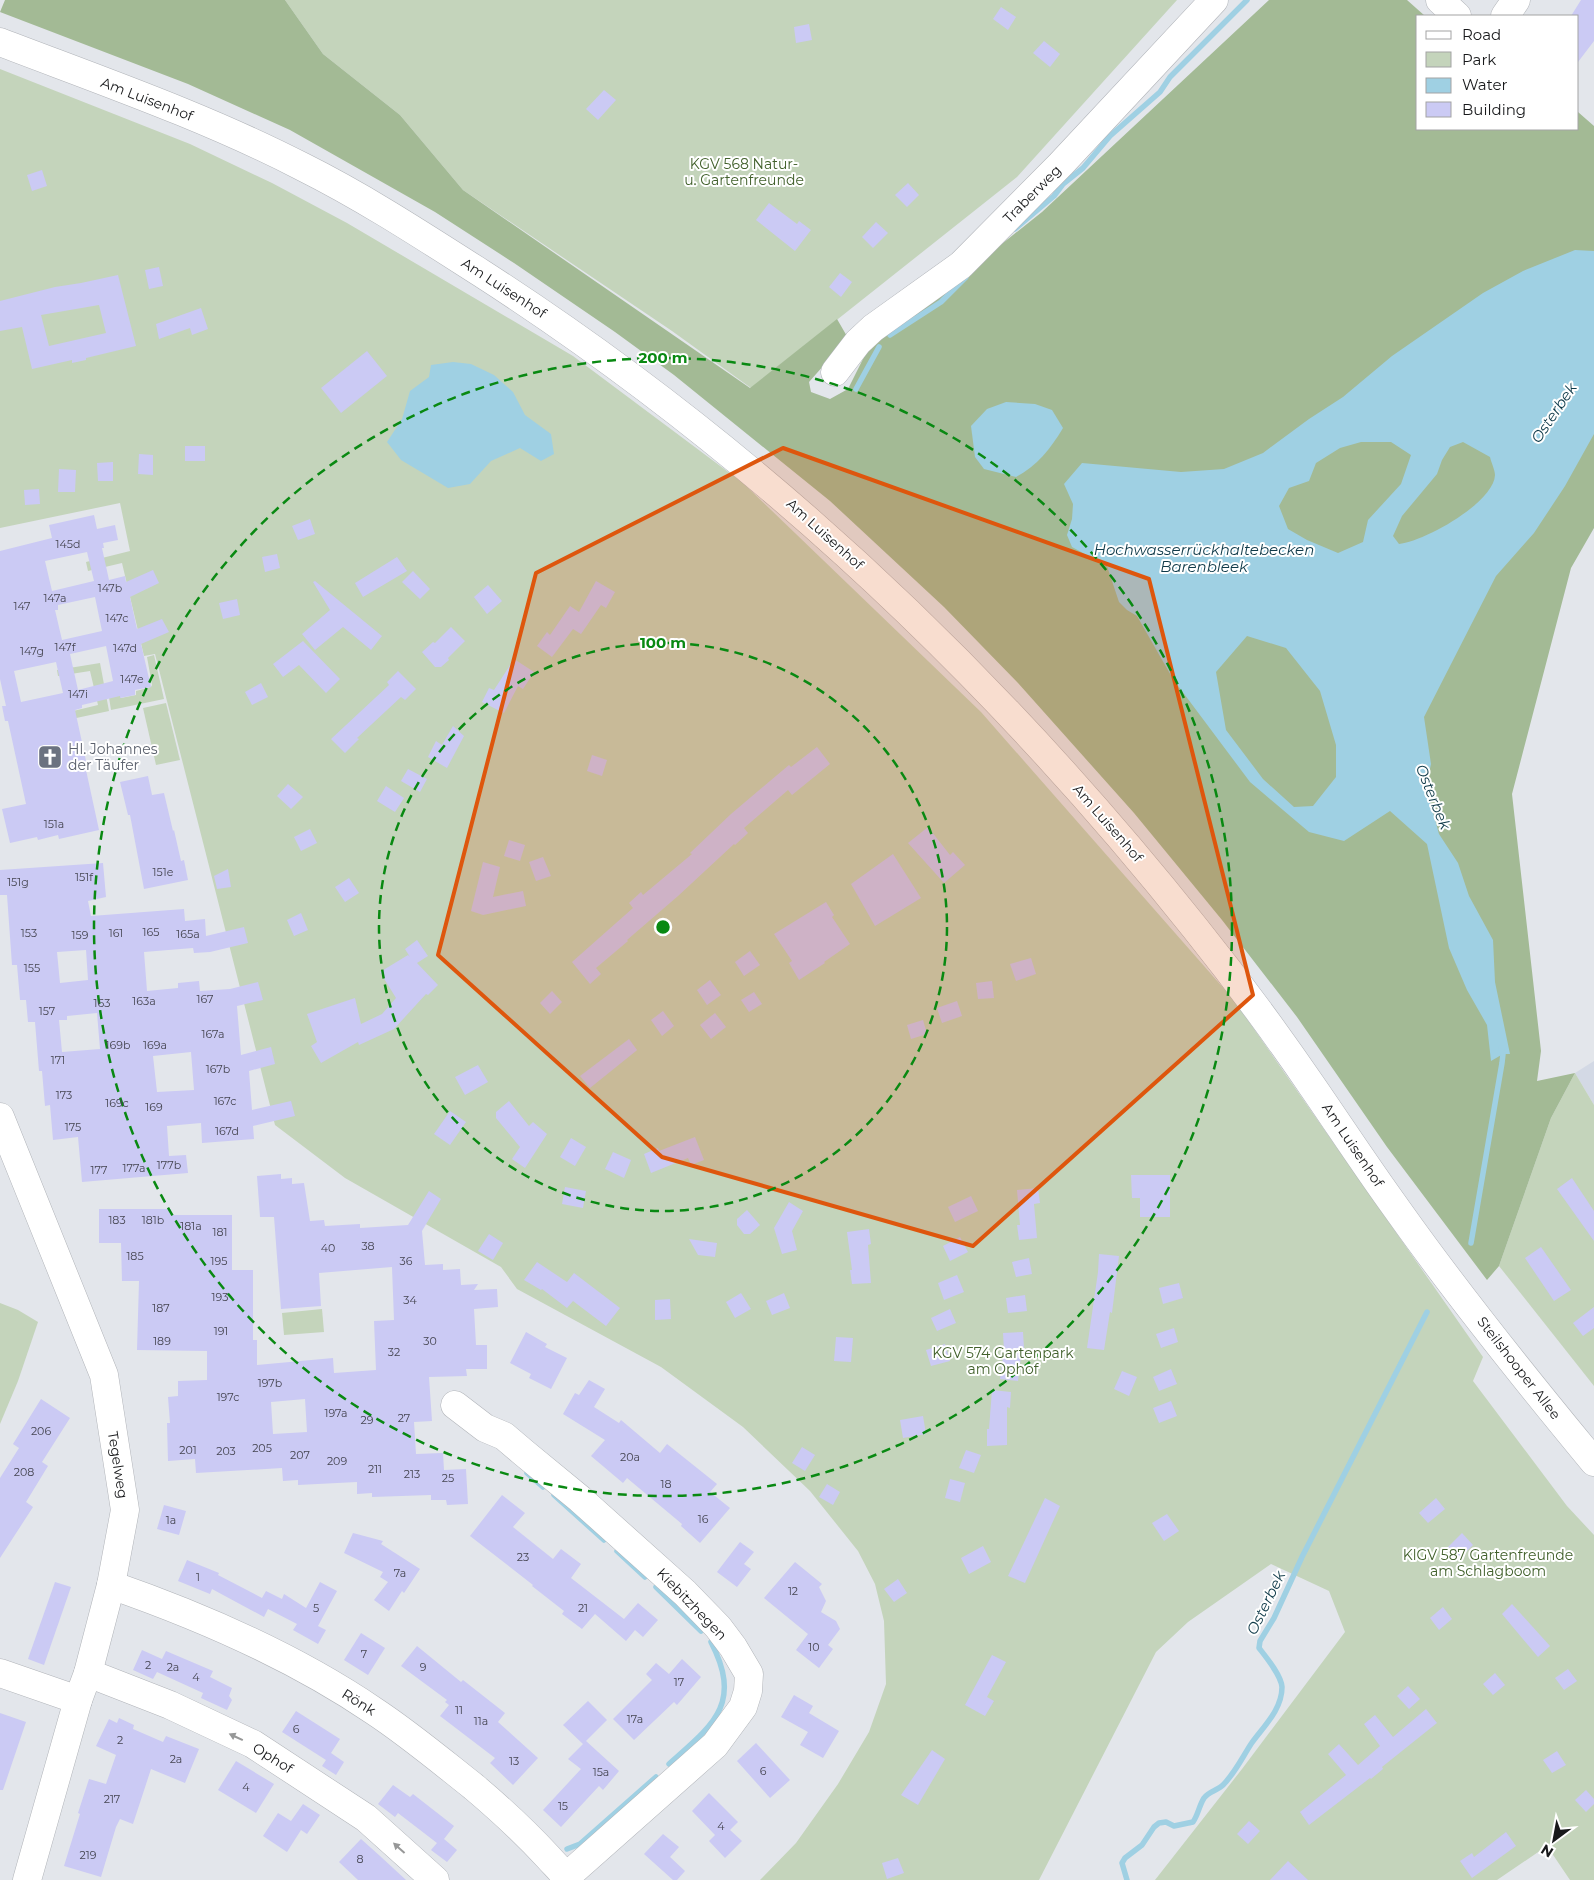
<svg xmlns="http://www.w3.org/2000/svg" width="1594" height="1880" font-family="Montserrat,sans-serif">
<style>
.built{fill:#d3d9e5}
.green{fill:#c4d4bb}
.forest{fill:#a3ba95}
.water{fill:#9fd0e3;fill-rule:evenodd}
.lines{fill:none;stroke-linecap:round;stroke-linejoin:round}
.stream{stroke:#9fd0e3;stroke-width:5.5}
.building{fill:#cbcaf4;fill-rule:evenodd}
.minor-casing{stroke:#b1b4b9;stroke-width:29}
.major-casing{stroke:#b1b4b9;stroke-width:29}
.minor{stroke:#fff;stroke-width:28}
.major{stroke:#fff;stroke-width:28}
.oneway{fill:#979898}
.marked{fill:#de560d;fill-opacity:0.2;stroke:#de560d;stroke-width:4;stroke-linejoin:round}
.ring{fill:none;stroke:#098912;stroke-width:2.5;stroke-dasharray:9 6}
.labels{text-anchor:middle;stroke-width:4;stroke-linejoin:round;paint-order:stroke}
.number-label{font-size:11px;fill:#454551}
.street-label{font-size:14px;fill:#18191b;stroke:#fff}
.park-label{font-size:14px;fill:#41602b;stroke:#fff}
.worship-label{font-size:14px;fill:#5b616d;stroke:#fff;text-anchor:start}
.water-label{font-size:15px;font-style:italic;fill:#0f3a49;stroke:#fff}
.centre{fill:#098912;stroke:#fff;stroke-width:2.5}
.ring-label{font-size:15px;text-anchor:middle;font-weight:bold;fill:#098912;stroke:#fff;stroke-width:4;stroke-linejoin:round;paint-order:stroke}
</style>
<rect width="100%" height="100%" fill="#e3e6eb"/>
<!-- built -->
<path class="built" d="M1594,1061V1105L1575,1073Z"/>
<!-- green -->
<g class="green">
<path d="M285,0H1177L1017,177L751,388L672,331L463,190L400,115L323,54Z"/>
<path d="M0,69L190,144L272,183L347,223L573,356L743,483L981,712L1233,999L1483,1357L1473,1381L1567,1506L1594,1535V1880H1570L1547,1846L1497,1880H1155L1242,1769L1345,1632L1329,1591L1271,1564L1188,1622L1156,1652L1039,1880H760L796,1843L838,1784L869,1732L886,1684L884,1621L875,1584L858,1551L810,1491L743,1427L661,1367L517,1289L501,1267L345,1178L275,1125L155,654L144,656L122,563L88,571L86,562L130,551L120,503L0,528Z"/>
<path d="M154,655L164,699L111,710L107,685L120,694L121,698L136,695V691L151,687L152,685L147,657Z"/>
<path d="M100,663L109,711L67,720L65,713L98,705L90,671L58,676L57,670Z"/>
<path d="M166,703L180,760L156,765L143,708Z"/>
<path d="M1575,1073L1594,1105V1386L1499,1266L1551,1118Z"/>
<path d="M0,1303L18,1310L38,1322L18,1381L0,1424Z"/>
<path d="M322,1309L324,1332L284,1335L282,1313Z"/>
</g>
<!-- forest -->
<path class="forest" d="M5,0H285L323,54L400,115L463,190L750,388L837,319L848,338L809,382L811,392L830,399L848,389L870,345L954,282L1042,212L1269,0H1407L1425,16H1418V129H1578V112L1594,126V528L1571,568L1512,794L1541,1051L1537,1081L1575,1073L1551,1118L1499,1266L1487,1280L1387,1147L1297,1017L1222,920L1134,813L1018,683L944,607L830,501L674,375L615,332L514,263L435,212L290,130L188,84L0,12Z"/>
<!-- water -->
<g class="water">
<path d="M1575,250L1594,251V434L1565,486L1534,533L1496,576L1424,717L1431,764L1426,787L1439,834L1458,863L1469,896L1493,940L1495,982L1510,1054H1503L1491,1061L1487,1025L1467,990L1449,948L1427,844L1390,811L1344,841L1309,832L1250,782L1173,679L1137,616L1127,610L1119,602L1107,566L1072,547L1067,535L1072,519L1073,504L1064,484L1082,463L1181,472L1224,469L1263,453L1309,419L1343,397L1392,356L1483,293L1523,271ZM1361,442H1391L1411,455L1401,484L1368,520L1363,542L1338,553L1307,540L1288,529L1279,506L1289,488L1309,481L1316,463L1340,448ZM1463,442L1490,457C1491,462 1495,470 1495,475C1494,503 1423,542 1399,544L1393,536L1402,516L1437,474L1442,460L1450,447ZM1247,636L1286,648L1320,691L1336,745V777L1313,806L1294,807L1263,779L1226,730L1216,672Z"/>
<path d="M453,362L471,364L494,375L513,392L525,415L551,434L554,454L541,461L520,448L491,461L470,484L448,488L401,460L387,442L402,419L410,391L429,377L431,365Z"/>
<path d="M1006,402L1035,404L1052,410L1063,428C1051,448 1037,466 1016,477L984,469L975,457L971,426L987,409Z"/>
</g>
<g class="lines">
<!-- stream -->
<g class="stream">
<path d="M1015,229L1054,196L1063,184L1083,168L1110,136L1160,92L1170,77L1247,0"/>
<path d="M890,335L941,302L966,277"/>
<path d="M856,389L879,347"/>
<path d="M1471,1243L1502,1063L1503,1054L1501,1048"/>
<path d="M527,1473L543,1487"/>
<path d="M554,1495L604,1540"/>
<path d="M617,1551L645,1577"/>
<path d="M656,1587L701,1631"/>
<path d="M669,1764C713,1725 743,1704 711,1642"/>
<path d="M567,1849L580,1844L656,1777"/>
<path d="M1127,1880L1122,1863L1125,1858L1142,1845L1154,1827L1159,1823L1166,1822L1174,1826L1193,1822C1198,1815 1199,1806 1204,1798C1208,1792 1218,1790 1223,1785C1235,1773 1242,1758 1251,1744C1263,1727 1282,1710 1282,1687C1281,1675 1266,1657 1259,1648L1260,1641L1274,1618L1302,1557L1427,1312"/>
</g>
</g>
<!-- building -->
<g class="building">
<path d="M1581,0H1594V41L1578,62V16H1571Z"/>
<path d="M1001,7L1016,17L1008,30L993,19Z"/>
<path d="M809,24L812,40L796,43L794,27Z"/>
<path d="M1044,41L1060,54L1050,67L1033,53Z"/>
<path d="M604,90L616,100L598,120L586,109Z"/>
<path d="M42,170L47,186L32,191L27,175Z"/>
<path d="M908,183L919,195L907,207L895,195Z"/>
<path d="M769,203L797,224L799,221L811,230L795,251L756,220Z"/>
<path d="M876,222L888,233L873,248L862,237Z"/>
<path d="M159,267L163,286L149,289L145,270Z"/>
<path d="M840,273L852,282L841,297L829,287Z"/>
<path d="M118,275L136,346L86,358V360L72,363V360L32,369L22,327L0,331V301L55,287L81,283ZM99,305L106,333L49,346L41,315Z"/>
<path d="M201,308L208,329L192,335L190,328L159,339L156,324Z"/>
<path d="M367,351L387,376L341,413L321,388Z"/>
<rect x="185" y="446" width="20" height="15"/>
<path d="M139,454L153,455V475L138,474Z"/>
<path d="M113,462V481H98L97,463Z"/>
<path d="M59,469L76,470L75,492H58Z"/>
<path d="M39,489L40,504L25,505L24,490Z"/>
<path d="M94,515L97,529L115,525L118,540L103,543L104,548H102L109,580L125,576L126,582L153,570L159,583L130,597L137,629L162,619L169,632L141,644L151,687L135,690V695L120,698V696L82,705V708L75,710L88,770H86L99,830L59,839L58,835L38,840L37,837L10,843L2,809L26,804L8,721H5L2,706H6L0,679V551L52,538L49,525ZM87,552L94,581L52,591L45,561ZM95,597L102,631L62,640L55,610H58V605ZM106,646L113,681L78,690L70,654ZM56,662L63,693L21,702L14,671Z"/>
<path d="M310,519L315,534L298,540L292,526Z"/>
<path d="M277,554L280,568L265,572L262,557Z"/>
<path d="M397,557L407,571L363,597L355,583Z"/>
<path d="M413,571L430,589L420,599L402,582Z"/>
<path d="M315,581L382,636L371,650L343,627L315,650L302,634L330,610L313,582Z"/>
<path d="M596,581L615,592L606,608L601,605L581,634L573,629L552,657L537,646L547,632L550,635L570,606L579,612Z"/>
<path d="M488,585L502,601L487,614L474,597Z"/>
<path d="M237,599L240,615L223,619L219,603Z"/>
<path d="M451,627L465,641L448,658L449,660L441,667H435L422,652L433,642L435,643Z"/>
<path d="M303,641L340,679L326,693L299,665L283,677L273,664Z"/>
<path d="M514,659L534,672L523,689L518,686L504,713L482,702L489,688L494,690Z"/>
<path d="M398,671L416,689L405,700L401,697L357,738L359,739L345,753L331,739L389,685L387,682Z"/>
<path d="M261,683L268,697L252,705L245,692Z"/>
<path d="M453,726L464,736L447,768L428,757L436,741L442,745Z"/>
<path d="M817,747L830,764L792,795L788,790L744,828L748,833L735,845L734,844L678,896L627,940L628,941L596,968L601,974L590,984L572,962L633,908L629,903L641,892L643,895L692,854L690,853L731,814L789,765L791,767Z"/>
<path d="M592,755L607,760L602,776L587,771Z"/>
<path d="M408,769L427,779L420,792L401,781Z"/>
<path d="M148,776L152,795L164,793L173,831L174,830L181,861L184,860L188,880L144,889L130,815H128L120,782Z"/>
<path d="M288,784L303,797L291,809L277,796Z"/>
<path d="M386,786L404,798L395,812L377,801Z"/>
<path d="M928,827L950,855L953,852L965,865L944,883L908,843Z"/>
<path d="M310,829L317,843L301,851L294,837Z"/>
<path d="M509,840L525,845L520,861L504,856Z"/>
<path d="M893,854L921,898L875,926L851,884Z"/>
<path d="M543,857L551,876L536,881L529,862Z"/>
<path d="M483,862L500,867L493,897L523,891L526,906L483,915L471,911Z"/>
<path d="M103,863L106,897L88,901L91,916L184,909L185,921L205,919L206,936L244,927L248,943L210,952L194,953L193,948L144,952L147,991L178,988V983L199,981L200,991L230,989L258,982L263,1000L237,1006L241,1055L271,1047L275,1064L249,1071L252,1110L291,1101L295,1116L253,1126L254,1139L202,1143L201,1123L167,1126L169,1156L186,1155L188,1173L82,1182L78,1137L53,1140L50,1105L45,1106L42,1071H39L35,1022H28L26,1000H20L17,965H12L7,895H0V870ZM86,950L88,980L60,983L57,952ZM97,1013L100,1049L62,1052L59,1020H67V1016ZM191,1052L194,1090L157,1092L153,1056Z"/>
<path d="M228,869L231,887L217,889L214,876Z"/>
<path d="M349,878L359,893L345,902L335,887Z"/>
<path d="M826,902L834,915L832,917L850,944L824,962L825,963L799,980L789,963L792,961L774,934Z"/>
<path d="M301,913L308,930L294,936L287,920Z"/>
<path d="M417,940L428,956L417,963L438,985L428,995L426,994L394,1029L359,1045L358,1042L321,1063L311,1046L317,1042L307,1014L355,998L361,1024L382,1014L396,998L380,972L408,955L410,957L405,949Z"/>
<path d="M750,951L760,965L744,976L735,962Z"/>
<path d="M1031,958L1036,974L1016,981L1010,964Z"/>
<path d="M710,980L721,995L707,1005L697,990Z"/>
<path d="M992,981L994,998L978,999L976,983Z"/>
<path d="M552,991L562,1002L550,1014L540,1003Z"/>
<path d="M754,992L762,1004L749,1012L741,1000Z"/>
<path d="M957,1001L962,1016L942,1023L937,1008Z"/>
<path d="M663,1011L674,1026L662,1036L651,1020Z"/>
<path d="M715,1013L726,1027L711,1039L700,1025Z"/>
<path d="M923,1020L927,1034L911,1039L907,1025Z"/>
<path d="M629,1039L637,1050L636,1051L590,1088L580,1076Z"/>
<path d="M478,1065L488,1082L465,1095L455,1077Z"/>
<path d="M509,1101L529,1126L533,1122L547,1134L525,1168L512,1159L520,1147L496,1118V1112Z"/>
<path d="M450,1111L466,1122L450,1145L434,1134Z"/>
<path d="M695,1137L704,1160L691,1165L688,1158L651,1173L644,1154L658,1148L659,1151Z"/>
<path d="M571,1138L586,1147L575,1166L560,1157Z"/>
<path d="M613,1152L631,1160L624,1178L605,1169Z"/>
<path d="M281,1174V1179L292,1178V1184L304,1183L310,1221L324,1220L325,1226L360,1224V1228L408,1225L429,1191L441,1199L422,1231L425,1265L443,1264V1270L460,1269L461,1285L478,1284L474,1290L497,1289L498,1307L474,1309L476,1345H487V1369H466L467,1376L429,1377L432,1421L414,1422L416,1454L443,1453L444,1470L466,1469L468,1504L447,1505L446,1500H431V1495L372,1497V1493L357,1494V1482L298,1485V1480L283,1481L282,1468L196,1473L195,1459L168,1461L167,1423H170L168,1397L178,1396V1381L207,1380V1351L137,1350L139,1281H122L121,1243H99V1209H171V1215H232V1270H253V1340H257V1365L333,1358L334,1373L376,1370L374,1321L394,1320L392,1267L319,1273L321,1306L281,1309L274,1217H260L257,1176ZM305,1399L307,1432L273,1434L271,1402Z"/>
<path d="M1131,1175H1170V1217H1140V1198H1132Z"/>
<path d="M1572,1178L1594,1211V1241L1557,1189Z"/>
<path d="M565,1187L586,1191L583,1208L562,1204Z"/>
<path d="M1038,1188L1040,1203L1034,1204L1037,1238L1019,1240L1017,1225H1020L1017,1190Z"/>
<path d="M971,1196L978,1211L955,1222L948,1207Z"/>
<path d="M789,1202L803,1211L792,1231L797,1250L782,1254L774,1228Z"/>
<path d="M747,1210L760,1225L750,1234H744L737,1225V1219Z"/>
<path d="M869,1229L871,1244L868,1245L871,1283L852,1284L850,1270H852L847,1232Z"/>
<path d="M489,1234L503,1243L493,1260L478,1251Z"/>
<path d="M960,1237L968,1252L950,1261L943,1246Z"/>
<path d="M689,1239L717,1243L715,1257L698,1255Z"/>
<path d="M1541,1247L1571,1290L1554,1301L1525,1258Z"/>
<path d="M1099,1254L1119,1256L1112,1313L1110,1312L1104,1350L1087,1348L1098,1272Z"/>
<path d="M1029,1258L1032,1274L1016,1277L1012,1262Z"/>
<path d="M537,1262L567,1282L574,1273L620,1308L606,1326L573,1301L567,1308L542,1289L541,1290L524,1280Z"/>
<path d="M957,1275L964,1292L944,1300L938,1283Z"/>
<path d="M1179,1283L1183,1298L1163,1304L1159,1288Z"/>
<path d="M741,1293L751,1309L735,1318L726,1302Z"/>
<path d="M784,1293L790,1308L772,1315L766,1301Z"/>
<path d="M1025,1295L1027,1311L1008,1313L1006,1298Z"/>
<path d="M670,1299L671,1319L655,1320V1300Z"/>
<path d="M1594,1307V1328L1583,1336L1573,1323Z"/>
<path d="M950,1309L956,1323L937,1331L931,1318Z"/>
<path d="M1174,1328L1178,1342L1161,1348L1156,1334Z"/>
<path d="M526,1332L547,1344L545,1347L567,1358L551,1389L529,1378L531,1374L510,1363Z"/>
<path d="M1023,1332L1024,1348H1022L1018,1381L1000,1379L1004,1350L1003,1333Z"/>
<path d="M836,1337L853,1338L851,1362L834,1361Z"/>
<path d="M945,1344L950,1361L931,1366L926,1350Z"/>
<path d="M1171,1369L1177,1384L1159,1391L1153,1377Z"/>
<path d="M1122,1371L1137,1377L1129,1396L1114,1389Z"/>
<path d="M589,1380L605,1389L594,1407L619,1423L621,1420L660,1453L667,1444L717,1484L710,1492L730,1508L700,1543L681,1526L682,1524L627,1478L623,1483L591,1456L605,1440L563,1414L575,1393L579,1395Z"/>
<path d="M992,1390L1011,1392L1010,1408L1007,1407V1445L987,1446V1429H989Z"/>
<path d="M41,1399L70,1418L42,1462L48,1466L26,1502L33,1507L0,1558V1478L19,1448L13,1444Z"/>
<path d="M1171,1401L1177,1416L1159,1423L1153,1408Z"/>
<path d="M923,1416L926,1434L903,1438L900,1420Z"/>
<path d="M802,1447L815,1455L805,1471L792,1463Z"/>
<path d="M966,1450L981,1455L974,1473L959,1468Z"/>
<path d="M950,1479L965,1483L960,1502L945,1498Z"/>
<path d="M827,1484L840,1492L833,1505L819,1497Z"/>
<path d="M502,1495L525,1513L513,1527L553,1559L561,1549L581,1564L571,1578L624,1619L638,1603L658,1620L643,1637L635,1630L626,1641L595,1614L582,1629L562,1614L564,1611L532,1586L533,1585L470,1536Z"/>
<path d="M1045,1498L1060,1506L1025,1583L1008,1576Z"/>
<path d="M1436,1498L1445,1509L1428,1523L1419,1513Z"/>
<path d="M164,1505L186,1511L179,1535L157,1529Z"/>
<path d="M1167,1514L1179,1531L1164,1541L1152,1523Z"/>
<path d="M353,1533L383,1541L381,1544L420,1569L404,1593L402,1591L389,1611L374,1600L388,1582L380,1577L383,1572L344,1553Z"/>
<path d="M1462,1533L1473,1545L1458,1560L1447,1548Z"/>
<path d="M740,1542L754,1552L744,1564L751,1569L737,1587L717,1572Z"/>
<path d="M983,1546L991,1562L969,1574L961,1558Z"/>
<path d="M187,1560L219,1573L218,1575L262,1598L266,1591L282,1599L284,1594L306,1608L320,1582L337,1591L318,1626L326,1630L318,1644L293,1630L297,1624L268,1609L264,1617L212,1589L210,1594L178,1581Z"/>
<path d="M795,1562L822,1584L819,1587L826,1601L821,1612L836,1621L840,1629L828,1645L833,1649L819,1668L796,1650L808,1634L764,1598Z"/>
<path d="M898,1579L907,1593L894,1602L884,1589Z"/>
<path d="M55,1582L71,1587L44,1665L28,1659Z"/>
<path d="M1512,1604L1550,1646L1538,1657L1502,1614Z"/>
<path d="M1443,1607L1452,1619L1439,1630L1430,1618Z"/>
<path d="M361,1633L385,1648L368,1675L344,1660Z"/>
<path d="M417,1646L461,1682L463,1680L505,1713L498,1722L538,1758L513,1785L490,1763L495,1758L440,1716L449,1705L445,1702L447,1700L401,1666Z"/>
<path d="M142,1650L162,1659L166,1651L213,1671L210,1677L232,1688L229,1696L232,1700L227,1710L201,1698L203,1693L157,1672L153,1679L133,1670Z"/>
<path d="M992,1655L1006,1662L987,1697L994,1701L985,1716L965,1705Z"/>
<path d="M682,1659L701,1677L677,1705L674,1702L634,1740L613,1719L652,1680L646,1674L656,1663L669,1674Z"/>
<path d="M1568,1669L1577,1681L1564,1690L1555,1678Z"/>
<path d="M1495,1673L1505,1685L1493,1695L1483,1684Z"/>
<path d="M1408,1686L1420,1699L1409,1709L1397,1696Z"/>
<path d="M794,1695L813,1706L809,1713L839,1731L823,1758L800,1745L808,1732L781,1717Z"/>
<path d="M588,1701L607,1720L586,1741L619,1771L603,1790L599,1786L561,1827L543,1810L581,1769L568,1759L583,1744L563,1725Z"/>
<path d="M1426,1709L1437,1723L1382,1767L1383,1769L1371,1779L1370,1778L1309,1825L1300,1812L1346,1775L1328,1754L1339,1744L1358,1765L1380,1746L1364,1724L1375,1715L1393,1737Z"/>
<path d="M296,1711L340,1739L331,1753L344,1762L336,1775L322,1766L326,1760L282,1732Z"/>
<path d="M0,1713L26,1722L3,1790H0Z"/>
<path d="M119,1718L134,1725L133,1729L163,1742L166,1736L199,1749L185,1783L151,1769L133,1824L120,1819L116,1827L101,1877L64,1866L80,1814L78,1813L89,1779L106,1784L116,1755L96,1746L109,1719L117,1723Z"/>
<path d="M756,1743L790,1780L770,1798L737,1761Z"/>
<path d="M932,1750L945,1759L918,1805L901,1795Z"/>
<path d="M1557,1751L1566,1765L1552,1773L1543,1760Z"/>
<path d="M236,1761L274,1784L256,1813L218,1790Z"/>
<path d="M393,1785L410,1797L413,1794L454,1826L444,1839L457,1850L447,1862L431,1850L437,1843L398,1813L395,1817L378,1804Z"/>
<path d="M1586,1790L1594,1799V1804L1586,1812L1575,1800Z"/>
<path d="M709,1793L738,1822L730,1830L742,1841L725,1858L709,1841L715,1835L692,1811Z"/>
<path d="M303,1804L320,1815L307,1834L301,1830L287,1852L263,1836L278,1813L291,1821Z"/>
<path d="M1249,1821L1260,1831L1248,1844L1237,1834Z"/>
<path d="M1506,1832L1516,1846L1472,1878L1460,1861L1472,1853L1474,1857Z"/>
<path d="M663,1834L679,1847L670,1857L685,1871L677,1880H673L644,1854Z"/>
<path d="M361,1839L380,1856L406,1880H358L339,1862Z"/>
<path d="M898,1858L904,1873L887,1879L882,1863Z"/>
<path d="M1288,1861L1308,1880H1270Z"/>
</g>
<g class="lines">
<defs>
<g id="minor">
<path d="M1440,0L1457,16"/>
<path d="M1505,16L1516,0"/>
<path d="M835,372L858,342L873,328L961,265L1061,164L1214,0"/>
<path d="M0,1117L104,1375L125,1510L111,1585L88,1673L78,1700L27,1880"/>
<path d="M455,1405L485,1428L504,1436L524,1453L580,1499L685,1593L718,1627L733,1647L749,1674L748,1691L743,1707L715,1745L566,1877"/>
<path d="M111,1585C203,1617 293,1656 374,1711C409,1734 441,1761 474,1787C500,1809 525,1832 548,1857C555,1865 563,1872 568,1880"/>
<path d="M0,1673L78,1700"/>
<path d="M88,1673L170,1705L253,1744L366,1818L435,1880"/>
</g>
<path id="major" d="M0,42C102,81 206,117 303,167C365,198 423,236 481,273C757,451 991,672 1195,928C1236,979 1275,1032 1312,1086C1341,1128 1369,1171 1399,1212C1460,1298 1527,1381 1594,1462"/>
</defs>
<!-- minor casing -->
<use href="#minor" class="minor-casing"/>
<!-- major casing -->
<use href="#major" class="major-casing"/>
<!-- minor -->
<use href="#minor" class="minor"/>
<!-- major -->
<use href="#major" class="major"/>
</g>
<!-- one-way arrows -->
<defs><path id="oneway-solid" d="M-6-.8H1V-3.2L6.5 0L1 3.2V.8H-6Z" transform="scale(1.25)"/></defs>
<g class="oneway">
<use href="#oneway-solid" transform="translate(236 1737) rotate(-155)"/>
<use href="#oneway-solid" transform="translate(399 1848) rotate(-138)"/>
</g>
<!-- marked area -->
<path class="marked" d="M783,448L1149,579L1253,995L973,1246L662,1157L438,955L536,573Z"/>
<!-- distance rings -->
<g class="ring">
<circle cx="663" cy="927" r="284"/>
<circle cx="663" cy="927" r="569"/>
</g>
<!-- icons -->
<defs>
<symbol id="church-square" viewBox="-11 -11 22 22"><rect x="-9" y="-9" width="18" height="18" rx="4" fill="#6b7280" stroke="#fff"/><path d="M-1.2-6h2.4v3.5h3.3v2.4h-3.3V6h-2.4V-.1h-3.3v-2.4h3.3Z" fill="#fff"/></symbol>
</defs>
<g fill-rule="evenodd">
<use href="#church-square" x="36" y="743" width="28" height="28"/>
</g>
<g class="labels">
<!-- number labels -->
<g class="number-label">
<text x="68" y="548">145d</text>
<text x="110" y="592">147b</text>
<text x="55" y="602">147a</text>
<text x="22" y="610">147</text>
<text x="117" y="622">147c</text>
<text x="65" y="651">147f</text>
<text x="125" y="652">147d</text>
<text x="32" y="655">147g</text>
<text x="132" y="683">147e</text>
<text x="78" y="698">147i</text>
<text x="54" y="828">151a</text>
<text x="163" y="876">151e</text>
<text x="84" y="881">151f</text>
<text x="18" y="886">151g</text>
<text x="151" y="936">165</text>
<text x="29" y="937">153</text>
<text x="116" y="937">161</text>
<text x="188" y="938">165a</text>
<text x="80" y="939">159</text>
<text x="32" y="972">155</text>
<text x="205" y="1003">167</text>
<text x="144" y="1005">163a</text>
<text x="102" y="1007">163</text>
<text x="47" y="1015">157</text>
<text x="213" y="1038">167a</text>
<text x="118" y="1049">169b</text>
<text x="155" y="1049">169a</text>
<text x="58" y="1064">171</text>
<text x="218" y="1073">167b</text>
<text x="64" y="1099">173</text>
<text x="225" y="1105">167c</text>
<text x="117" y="1107">169c</text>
<text x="154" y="1111">169</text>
<text x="73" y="1131">175</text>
<text x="227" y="1135">167d</text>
<text x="169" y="1169">177b</text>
<text x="134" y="1172">177a</text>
<text x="99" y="1174">177</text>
<text x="117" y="1224">183</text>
<text x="153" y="1224">181b</text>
<text x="191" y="1230">181a</text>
<text x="220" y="1236">181</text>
<text x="368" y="1250">38</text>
<text x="328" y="1252">40</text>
<text x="135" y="1260">185</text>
<text x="219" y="1265">195</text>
<text x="406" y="1265">36</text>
<text x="220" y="1301">193</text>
<text x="410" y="1304">34</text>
<text x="161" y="1312">187</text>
<text x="221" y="1335">191</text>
<text x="162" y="1345">189</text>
<text x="430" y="1345">30</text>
<text x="394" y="1356">32</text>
<text x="270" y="1387">197b</text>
<text x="228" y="1401">197c</text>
<text x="336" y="1417">197a</text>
<text x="404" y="1422">27</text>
<text x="367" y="1424">29</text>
<text x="41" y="1435">206</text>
<text x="262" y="1452">205</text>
<text x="188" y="1454">201</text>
<text x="226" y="1455">203</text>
<text x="300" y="1459">207</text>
<text x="630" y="1461">20a</text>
<text x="337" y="1465">209</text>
<text x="375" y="1473">211</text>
<text x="24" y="1476">208</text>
<text x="412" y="1478">213</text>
<text x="448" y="1482">25</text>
<text x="666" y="1488">18</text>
<text x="703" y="1523">16</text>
<text x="171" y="1524">1a</text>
<text x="523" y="1561">23</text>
<text x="400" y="1577">7a</text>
<text x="198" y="1581">1</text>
<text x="793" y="1595">12</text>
<text x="316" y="1612">5</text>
<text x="583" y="1612">21</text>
<text x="814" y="1651">10</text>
<text x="364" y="1658">7</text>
<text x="148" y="1669">2</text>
<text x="173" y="1671">2a</text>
<text x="423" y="1671">9</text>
<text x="196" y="1681">4</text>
<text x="679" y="1686">17</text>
<text x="459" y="1714">11</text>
<text x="635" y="1723">17a</text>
<text x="481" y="1725">11a</text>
<text x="296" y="1733">6</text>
<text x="120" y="1744">2</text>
<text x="176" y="1763">2a</text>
<text x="514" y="1765">13</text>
<text x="763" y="1775">6</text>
<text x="601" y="1776">15a</text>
<text x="246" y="1791">4</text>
<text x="112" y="1803">217</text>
<text x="563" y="1810">15</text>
<text x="721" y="1830">4</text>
<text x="88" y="1859">219</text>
<text x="360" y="1863">8</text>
</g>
<!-- street labels -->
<g class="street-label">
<text transform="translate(147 99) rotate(21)" y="5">Am Luisenhof</text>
<text transform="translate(1032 194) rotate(-45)" y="5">Traberweg</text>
<text transform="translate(504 288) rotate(33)" y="5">Am Luisenhof</text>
<text transform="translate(825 534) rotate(42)" y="5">Am Luisenhof</text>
<text transform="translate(1108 823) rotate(49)" y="5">Am Luisenhof</text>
<text transform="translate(1353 1145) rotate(56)" y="5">Am Luisenhof</text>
<text transform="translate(1519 1368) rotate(52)" y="5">Steilshooper Allee</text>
<text transform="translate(118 1465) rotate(81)" y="5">Tegelweg</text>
<text transform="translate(692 1604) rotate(46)" y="5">Kiebitzhegen</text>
<text transform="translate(359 1702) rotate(32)" y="5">Rönk</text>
<text transform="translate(273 1758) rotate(32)" y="5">Ophof</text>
</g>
<!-- park labels -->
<g class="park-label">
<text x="744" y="169">KGV 568 Natur-<tspan x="744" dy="16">u. Gartenfreunde</tspan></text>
<text x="1003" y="1358">KGV 574 Gartenpark<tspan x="1003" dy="16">am Ophof</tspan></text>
<text x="1488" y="1560">KlGV 587 Gartenfreunde<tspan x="1488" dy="16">am Schlagboom</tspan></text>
</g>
<!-- worship labels -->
<g class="worship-label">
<text x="68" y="754">Hl. Johannes<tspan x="68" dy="16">der Täufer</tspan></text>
</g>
<!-- water labels -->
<g class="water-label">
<text transform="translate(1554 413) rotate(-56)" y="5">Osterbek</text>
<text x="1204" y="555">Hochwasserrückhaltebecken<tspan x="1204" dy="17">Barenbleek</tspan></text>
<text transform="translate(1433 797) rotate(68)" y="5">Osterbek</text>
<text transform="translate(1266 1603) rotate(-64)" y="5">Osterbek</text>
</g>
</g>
<circle cx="663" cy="927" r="8" class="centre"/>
<g class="ring-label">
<text x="663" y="363">200 m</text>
<text x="663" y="648">100 m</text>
</g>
<!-- legend -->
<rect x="1416" y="15" width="162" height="115" fill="#ffffff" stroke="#a3a3a4"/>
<rect x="1426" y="31" width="25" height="8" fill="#ffffff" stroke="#a3a3a4"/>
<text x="1462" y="40" font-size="15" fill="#18191b">Road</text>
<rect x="1426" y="52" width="25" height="15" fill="#c4d4bb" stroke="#a3a3a4"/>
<text x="1462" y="65" font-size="15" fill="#18191b">Park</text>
<rect x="1426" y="78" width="25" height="15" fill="#9fd0e3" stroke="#a3a3a4"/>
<text x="1462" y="90" font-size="15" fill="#18191b">Water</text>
<rect x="1426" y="102" width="25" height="15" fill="#cbcaf4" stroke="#a3a3a4"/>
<text x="1462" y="115" font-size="15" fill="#18191b">Building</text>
<!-- north arrow -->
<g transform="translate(1554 1840) rotate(212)" stroke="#ffffff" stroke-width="4" paint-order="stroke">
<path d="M0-4L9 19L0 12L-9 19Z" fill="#18191b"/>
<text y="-8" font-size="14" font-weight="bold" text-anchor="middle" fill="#18191b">N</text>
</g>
</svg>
